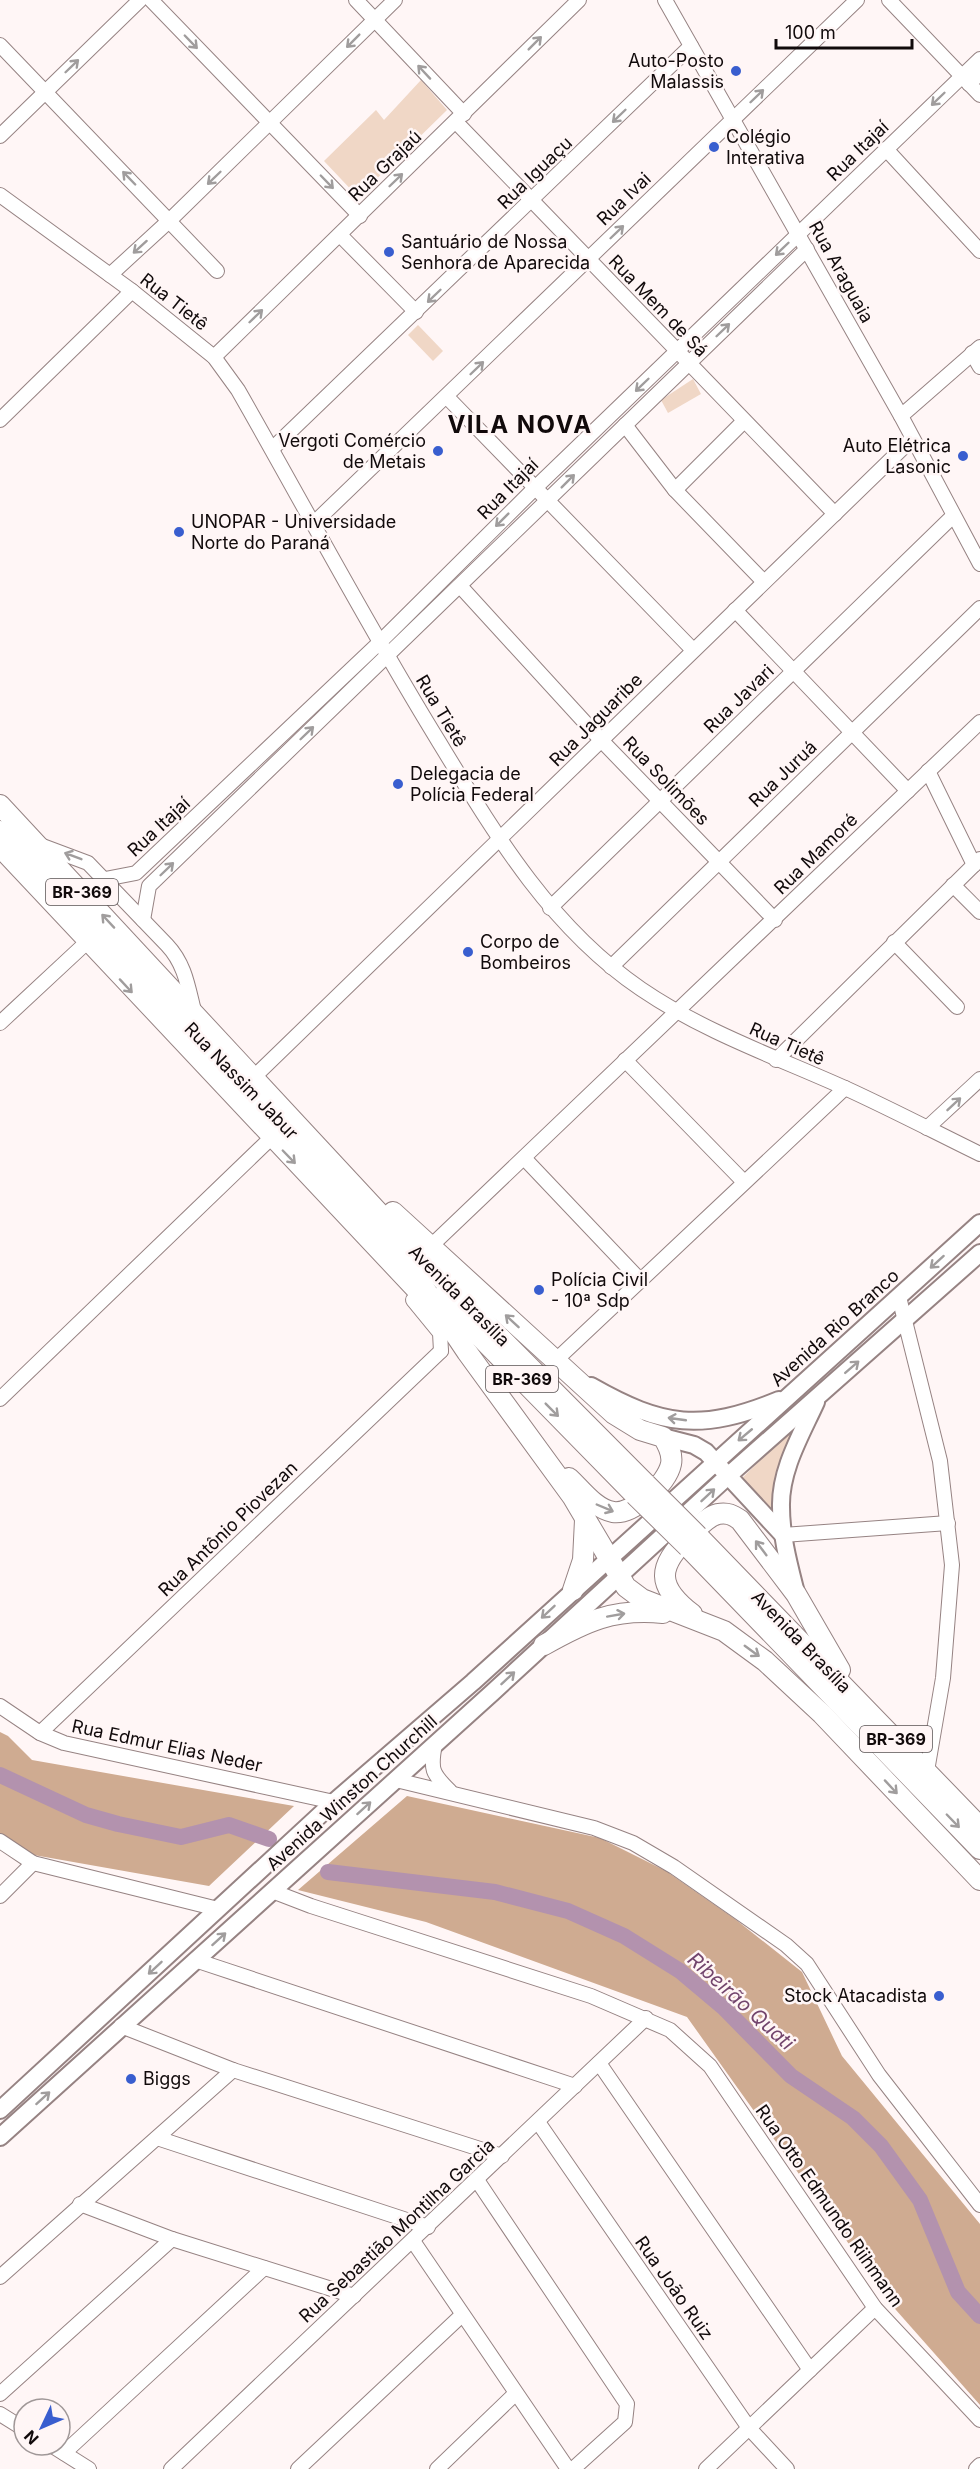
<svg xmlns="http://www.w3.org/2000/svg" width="980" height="2469" font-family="Inter,sans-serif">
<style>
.green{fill:#f0d7c6}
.forest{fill:#cfab91}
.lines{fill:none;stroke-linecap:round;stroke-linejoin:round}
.river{stroke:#b392ae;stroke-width:16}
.minor-casing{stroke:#968383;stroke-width:16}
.major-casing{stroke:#968383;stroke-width:20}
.highway-casing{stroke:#968383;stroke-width:22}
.minor{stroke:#fff;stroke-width:14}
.major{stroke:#fff;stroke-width:16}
.highway{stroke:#fff;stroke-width:20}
.highway-bridge-casing{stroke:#968383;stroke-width:22;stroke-linecap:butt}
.highway-bridge{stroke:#fff;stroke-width:20}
.oneway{stroke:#a09d9d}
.poi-dot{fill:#395ecf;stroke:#fff6f6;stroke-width:2}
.labels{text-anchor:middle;stroke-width:5;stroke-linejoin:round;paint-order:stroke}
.shield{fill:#fff6f6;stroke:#585152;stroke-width:1.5}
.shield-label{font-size:16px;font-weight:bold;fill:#110a0b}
.poi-label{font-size:18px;fill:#110a0b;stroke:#fff6f6;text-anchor:start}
.street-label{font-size:18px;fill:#110a0b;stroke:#fff6f6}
.water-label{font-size:20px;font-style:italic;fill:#73456d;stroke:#fff6f6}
.district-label{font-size:24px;font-weight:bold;letter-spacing:1.5px;fill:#110a0b;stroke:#fff6f6}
</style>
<rect width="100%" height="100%" fill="#fff6f6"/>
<!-- green -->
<g class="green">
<path d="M421,80L447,110L358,197L324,161L376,110L384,120Z"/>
<path d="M418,325L443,351L433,361L408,335Z"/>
<path d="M693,379L701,394L668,413L661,400Z"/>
<path d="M798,1424L773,1522L741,1479Z"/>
</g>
<!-- forest -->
<g class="forest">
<path d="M0,1732L8,1736L32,1760L294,1806L209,1886L28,1854L0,1834Z"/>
<path d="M407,1796L600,1838L666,1871L735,1919L802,1972L842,2056L980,2224V2405L896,2310L687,2017L426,1922L298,1890Z"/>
</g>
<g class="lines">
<!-- river -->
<g class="river">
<path d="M0,1775L86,1815L118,1824L181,1837L229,1825L269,1839"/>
<path d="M328,1872L495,1892L568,1911L624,1936L680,1971L724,2008L791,2076L853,2118L881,2146L920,2200L958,2292L980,2316"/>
</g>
<defs>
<g id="minor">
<path d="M151,0L360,216"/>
<path d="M356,0L464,114"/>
<path d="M665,0L901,416L980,564"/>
<path d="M889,0L980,95"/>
<path d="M0,45L217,271"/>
<path d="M969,84L980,73"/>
<path d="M456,122L835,514"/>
<path d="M0,136L140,0"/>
<path d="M886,149L980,251"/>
<path d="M0,195L132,291L214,357L238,390C305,507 368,627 439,742C495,834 550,927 641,989C704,1032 776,1057 845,1088C891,1109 935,1132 980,1154"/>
<path d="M340,235L416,312"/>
<path d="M110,275L170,220L395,0"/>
<path d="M972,353L980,367"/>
<path d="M214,357L579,0"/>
<path d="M447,397L693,650"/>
<path d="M901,416L980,347"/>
<path d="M0,420L132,291"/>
<path d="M625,425L675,490L764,582"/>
<path d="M272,449L691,46"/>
<path d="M675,490L744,421"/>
<path d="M313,524L857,0"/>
<path d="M461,587L601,740L775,920"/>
<path d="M735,610L908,791"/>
<path d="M928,771L974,865"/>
<path d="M40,845L88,863L167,945C185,964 188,987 194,1011"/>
<path d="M0,851L426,1304"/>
<path d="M105,879L136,873L379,643L535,488L980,59"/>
<path d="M953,885L980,912"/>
<path d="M550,908L953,516"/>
<path d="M143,920L149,886L807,249"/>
<path d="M894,942L957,1007"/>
<path d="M611,967L980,608"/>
<path d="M0,1023L86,943"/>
<path d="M625,1060L744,1182"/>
<path d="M776,1060L980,859"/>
<path d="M254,1077L912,439"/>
<path d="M927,1128L980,1079"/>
<path d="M525,1159L640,1280"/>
<path d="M431,1246L980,722"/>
<path d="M899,1297L940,1461L952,1565L943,1678L927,1771"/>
<path d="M413,1300L440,1333L441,1351"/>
<path d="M555,1361L845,1088"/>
<path d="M0,1399L271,1138"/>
<path d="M783,1535L948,1523"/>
<path d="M0,1706L40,1733L64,1743L334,1802"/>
<path d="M40,1733L441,1351"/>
<path d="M435,1744C430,1769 432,1774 450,1791"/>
<path d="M396,1780L594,1828L633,1843L674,1867L786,1945L807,1964L879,2075L980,2205"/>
<path d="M0,1841L33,1863L218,1909"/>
<path d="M272,1891L311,1906L591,1996L670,2030L710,2066L875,2308L980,2420"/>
<path d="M0,1896L33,1863"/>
<path d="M195,1960L575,2086"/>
<path d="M121,2026L233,2070L502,2156"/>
<path d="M599,2063L810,2370"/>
<path d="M538,2122L749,2428L787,2469"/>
<path d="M157,2138L428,2227"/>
<path d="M477,2180L627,2404L625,2422L573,2469"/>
<path d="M80,2204L172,2239L354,2296"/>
<path d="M413,2241L568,2469"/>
<path d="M0,2277L233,2070"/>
<path d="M0,2394L172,2239"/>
<path d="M0,2414L24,2429"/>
<path d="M51,2445L89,2469"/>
<path d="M64,2453L264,2268"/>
<path d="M171,2469L646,2018"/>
<path d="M298,2469L462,2315"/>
<path d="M437,2469L515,2394"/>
<path d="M706,2469L875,2308"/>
<path d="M976,2469L980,2465"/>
</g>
<g id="major">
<path d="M591,1386C663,1427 701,1432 779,1400"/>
<path d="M663,1437L694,1445L706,1452L783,1535"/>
<path d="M796,1593C789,1565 781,1536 781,1507C780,1470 801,1435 816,1402"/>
<path d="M0,2110L334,1802L473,1682L980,1223"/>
<path d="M0,2137L493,1692L729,1475L980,1253"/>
</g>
<g id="highway">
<path d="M0,805L419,1256L646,1484"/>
<path d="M0,831L264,1114L406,1261"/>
<path d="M393,1212L614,1414L640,1430L663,1437C668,1445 673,1454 671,1464C667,1484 633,1515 613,1512C595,1509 581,1489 569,1478"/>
<path d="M408,1264L467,1352L572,1496L626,1587L642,1599L724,1631L765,1661L822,1714L980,1880"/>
<path d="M441,1297L635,1495"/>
<path d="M698,1536L980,1827"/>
<path d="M688,1547L980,1849"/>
<path d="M573,1590L583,1560L585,1520"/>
<path d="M692,1614C656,1586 657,1567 689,1536C698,1528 706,1517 718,1514C727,1512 733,1515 740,1520L796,1594L840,1670"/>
<path d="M544,1645C585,1622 613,1608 663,1613"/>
</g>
</defs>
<!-- minor casing -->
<use href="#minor" class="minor-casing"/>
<!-- major casing -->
<use href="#major" class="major-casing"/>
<!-- highway casing -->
<use href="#highway" class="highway-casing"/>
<!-- minor -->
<use href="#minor" class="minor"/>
<!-- major -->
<use href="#major" class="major"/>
<!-- highway -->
<use href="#highway" class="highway"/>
<defs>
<g id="highway-bridge">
<path d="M646,1484L698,1536"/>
<path d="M635,1495L688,1547"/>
</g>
</defs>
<!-- highway-bridge casing -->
<use href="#highway-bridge" class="highway-bridge-casing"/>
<!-- highway-bridge -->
<use href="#highway-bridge" class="highway-bridge"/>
</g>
<!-- one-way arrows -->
<defs><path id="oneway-shaft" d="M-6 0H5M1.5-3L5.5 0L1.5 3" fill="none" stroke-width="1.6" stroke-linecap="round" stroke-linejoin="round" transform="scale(1.5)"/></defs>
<g class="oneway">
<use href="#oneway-shaft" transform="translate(353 41) rotate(135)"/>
<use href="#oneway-shaft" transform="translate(191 42) rotate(46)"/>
<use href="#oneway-shaft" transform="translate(535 43) rotate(-45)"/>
<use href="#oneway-shaft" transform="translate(72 66) rotate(-44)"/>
<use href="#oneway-shaft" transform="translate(424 72) rotate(-133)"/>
<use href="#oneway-shaft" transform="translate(757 96) rotate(-44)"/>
<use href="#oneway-shaft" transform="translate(938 99) rotate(136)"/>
<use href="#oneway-shaft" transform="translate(619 116) rotate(136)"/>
<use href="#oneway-shaft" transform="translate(129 178) rotate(-134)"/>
<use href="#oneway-shaft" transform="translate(214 178) rotate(136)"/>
<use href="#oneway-shaft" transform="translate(396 180) rotate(-44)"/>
<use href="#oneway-shaft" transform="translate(327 182) rotate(46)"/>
<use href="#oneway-shaft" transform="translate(617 232) rotate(-44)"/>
<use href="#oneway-shaft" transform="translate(140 247) rotate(138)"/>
<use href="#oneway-shaft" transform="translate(782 249) rotate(136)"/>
<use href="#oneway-shaft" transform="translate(434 296) rotate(136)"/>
<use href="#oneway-shaft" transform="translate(256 316) rotate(-44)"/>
<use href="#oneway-shaft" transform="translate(723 330) rotate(-44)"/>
<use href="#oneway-shaft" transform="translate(477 368) rotate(-44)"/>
<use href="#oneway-shaft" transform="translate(642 385) rotate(136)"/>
<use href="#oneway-shaft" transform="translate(568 481) rotate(-45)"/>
<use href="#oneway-shaft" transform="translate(502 520) rotate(135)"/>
<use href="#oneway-shaft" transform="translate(307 733) rotate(-44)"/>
<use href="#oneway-shaft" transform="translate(73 856) rotate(-159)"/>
<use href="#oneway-shaft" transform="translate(167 869) rotate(-44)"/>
<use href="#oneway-shaft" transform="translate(108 921) rotate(-133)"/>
<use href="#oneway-shaft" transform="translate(126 986) rotate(47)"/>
<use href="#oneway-shaft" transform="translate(954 1104) rotate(-43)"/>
<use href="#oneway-shaft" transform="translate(289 1157) rotate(46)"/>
<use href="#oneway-shaft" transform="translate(937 1262) rotate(138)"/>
<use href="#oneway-shaft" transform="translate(512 1321) rotate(-137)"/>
<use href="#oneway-shaft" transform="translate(852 1367) rotate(-41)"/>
<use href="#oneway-shaft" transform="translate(552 1410) rotate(45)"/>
<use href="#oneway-shaft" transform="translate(677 1419) rotate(-172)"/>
<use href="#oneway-shaft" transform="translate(745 1435) rotate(140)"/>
<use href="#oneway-shaft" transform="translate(708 1495) rotate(-43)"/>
<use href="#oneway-shaft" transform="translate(605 1508) rotate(23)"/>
<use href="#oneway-shaft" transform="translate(761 1548) rotate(-127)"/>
<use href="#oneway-shaft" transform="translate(548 1612) rotate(137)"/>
<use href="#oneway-shaft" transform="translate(616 1615) rotate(-10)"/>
<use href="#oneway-shaft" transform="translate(752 1651) rotate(36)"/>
<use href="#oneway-shaft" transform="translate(508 1678) rotate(-43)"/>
<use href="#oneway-shaft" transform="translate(891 1787) rotate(47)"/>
<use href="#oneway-shaft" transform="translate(364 1808) rotate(-42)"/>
<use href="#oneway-shaft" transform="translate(953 1821) rotate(46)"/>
<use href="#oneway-shaft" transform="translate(219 1939) rotate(-42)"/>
<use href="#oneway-shaft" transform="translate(155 1968) rotate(137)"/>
<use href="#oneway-shaft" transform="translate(43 2098) rotate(-42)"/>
</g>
<!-- markers -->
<g class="poi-dot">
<circle cx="736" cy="71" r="6"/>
<circle cx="714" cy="147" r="6"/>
<circle cx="389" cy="252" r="6"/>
<circle cx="438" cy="451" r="6"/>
<circle cx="963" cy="456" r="6"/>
<circle cx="179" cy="532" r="6"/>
<circle cx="398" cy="784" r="6"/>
<circle cx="468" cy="952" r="6"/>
<circle cx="539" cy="1290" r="6"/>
<circle cx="939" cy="1996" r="6"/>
<circle cx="131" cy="2079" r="6"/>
</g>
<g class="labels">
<!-- shield labels -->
<g class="shield">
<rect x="46" y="879" width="72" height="26" rx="4.5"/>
<rect x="486" y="1366" width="72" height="26" rx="4.5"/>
<rect x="860" y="1726" width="72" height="26" rx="4.5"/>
</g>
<g class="shield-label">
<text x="82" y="898">BR-369</text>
<text x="522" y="1385">BR-369</text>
<text x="896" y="1745">BR-369</text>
</g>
<!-- poi labels -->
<g class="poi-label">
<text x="724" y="67" text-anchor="end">Auto-Posto<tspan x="724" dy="21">Malassis</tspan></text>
<text x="726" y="143">Colégio<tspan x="726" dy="21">Interativa</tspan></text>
<text x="401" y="248">Santuário de Nossa<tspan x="401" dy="21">Senhora de Aparecida</tspan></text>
<text x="426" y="447" text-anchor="end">Vergoti Comércio<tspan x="426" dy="21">de Metais</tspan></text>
<text x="951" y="452" text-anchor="end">Auto Elétrica<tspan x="951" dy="21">Lasonic</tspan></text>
<text x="191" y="528">UNOPAR - Universidade<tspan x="191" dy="21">Norte do Paraná</tspan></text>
<text x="410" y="780">Delegacia de<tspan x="410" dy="21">Polícia Federal</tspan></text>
<text x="480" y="948">Corpo de<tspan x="480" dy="21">Bombeiros</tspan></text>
<text x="551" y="1286">Polícia Civil<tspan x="551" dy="21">- 10ª Sdp</tspan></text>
<text x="927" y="2002" text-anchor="end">Stock Atacadista</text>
<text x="143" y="2085">Biggs</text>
</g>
<!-- street labels -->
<g class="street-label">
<text transform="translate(858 151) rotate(-44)" y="6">Rua Itajaí</text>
<text transform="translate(385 166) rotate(-44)" y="6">Rua Grajaú</text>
<text transform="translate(535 173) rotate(-44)" y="6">Rua Iguaçu</text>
<text transform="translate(624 199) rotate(-44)" y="6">Rua Ivai</text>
<text transform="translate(841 272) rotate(61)" y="6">Rua Araguaia</text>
<text transform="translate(174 302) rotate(38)" y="6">Rua Tietê</text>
<text transform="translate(658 306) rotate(46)" y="6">Rua Mem de Sá</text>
<text transform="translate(508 489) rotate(-45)" y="6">Rua Itajaí</text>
<text transform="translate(739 699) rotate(-44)" y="6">Rua Javari</text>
<text transform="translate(441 711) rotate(59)" y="6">Rua Tietê</text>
<text transform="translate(596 720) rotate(-45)" y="6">Rua Jaguaribe</text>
<text transform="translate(783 774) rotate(-44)" y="6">Rua Juruá</text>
<text transform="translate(666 781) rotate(46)" y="6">Rua Solimões</text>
<text transform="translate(159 827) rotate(-43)" y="6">Rua Itajaí</text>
<text transform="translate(816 854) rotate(-44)" y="6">Rua Mamoré</text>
<text transform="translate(787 1044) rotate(24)" y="6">Rua Tietê</text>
<text transform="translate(241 1081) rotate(46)" y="6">Rua Nassim Jabur</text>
<text transform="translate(459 1296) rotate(45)" y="6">Avenida Brasília</text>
<text transform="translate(835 1328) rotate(-42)" y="6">Avenida Rio Branco</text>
<text transform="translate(228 1529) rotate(-44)" y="6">Rua Antônio Piovezan</text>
<text transform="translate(801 1642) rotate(46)" y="6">Avenida Brasília</text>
<text transform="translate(167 1746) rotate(12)" y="6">Rua Edmur Elias Neder</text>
<text transform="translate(352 1793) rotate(-42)" y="6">Avenida Winston Churchill</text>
<text transform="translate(829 2206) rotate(55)" y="6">Rua Otto Edmundo Riihmann</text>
<text transform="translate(397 2231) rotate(-43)" y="6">Rua Sebastião Montilha Garcia</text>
<text transform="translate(674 2288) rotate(55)" y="6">Rua João Ruiz</text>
</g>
<!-- water labels -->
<g class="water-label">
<text transform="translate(741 2001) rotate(42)" y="7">Ribeirão Quati</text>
</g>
<!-- district labels -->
<g class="district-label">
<text x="520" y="433">VILA NOVA</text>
</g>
</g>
<!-- north arrow -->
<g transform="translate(42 2427) rotate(226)"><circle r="28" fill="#fff6f6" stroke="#a09898" stroke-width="1.5"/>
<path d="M0-4.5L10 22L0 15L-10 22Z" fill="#395ecf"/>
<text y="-9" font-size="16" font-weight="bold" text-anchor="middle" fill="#110a0b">N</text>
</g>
<!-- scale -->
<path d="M776 39v9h136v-9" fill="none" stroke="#110a0b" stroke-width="3"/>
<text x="785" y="39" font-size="18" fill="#110a0b" stroke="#fff6f6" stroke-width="4.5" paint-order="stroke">100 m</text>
</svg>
